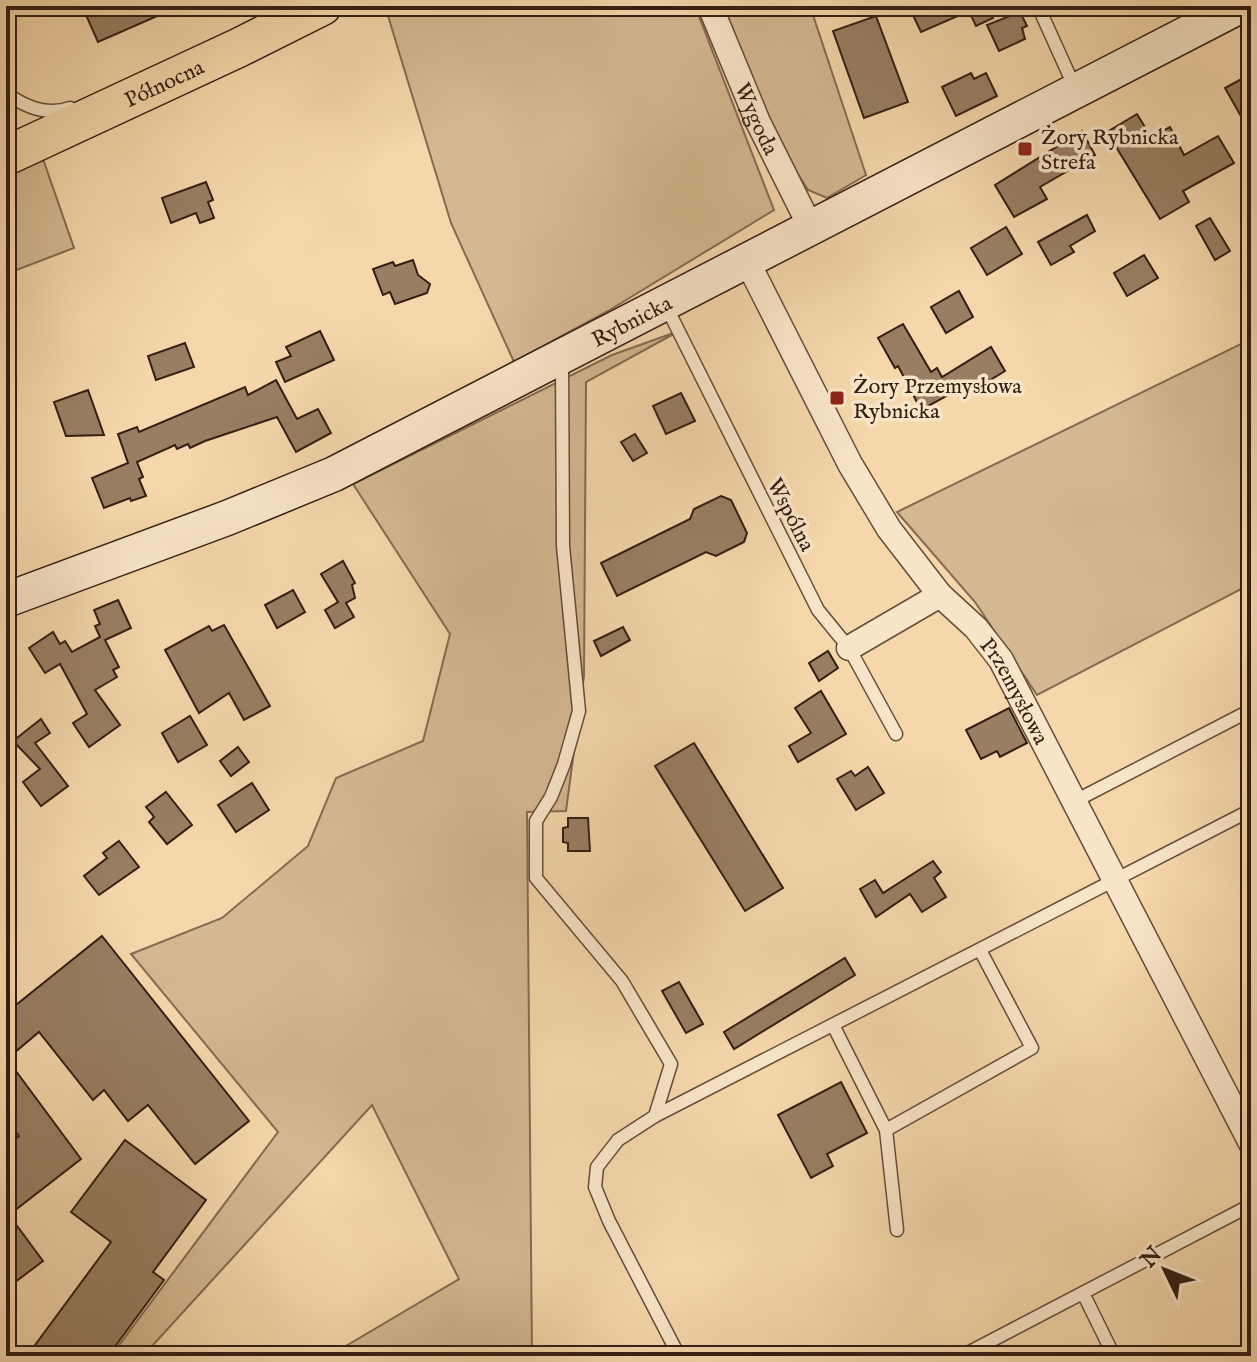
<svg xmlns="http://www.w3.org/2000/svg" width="1257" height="1362" font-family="'IM FELL English',serif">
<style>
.green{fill:#d4b891;stroke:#846b52;stroke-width:2}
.building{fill:#987e62;stroke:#331e13;stroke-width:2}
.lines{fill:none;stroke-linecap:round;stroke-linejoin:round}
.lane-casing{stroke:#644c39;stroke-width:15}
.street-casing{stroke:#644c39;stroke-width:27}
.secondary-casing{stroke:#331e13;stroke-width:37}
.primary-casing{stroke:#331e13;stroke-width:41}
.lane{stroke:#f8e5c8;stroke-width:12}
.street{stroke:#f8e5c8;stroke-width:24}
.secondary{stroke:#f8e5c8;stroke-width:34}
.primary{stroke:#f5d7ab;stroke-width:38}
.poi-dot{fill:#8f2418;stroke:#f8e5c8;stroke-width:3}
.labels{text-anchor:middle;stroke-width:7;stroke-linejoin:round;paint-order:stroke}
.street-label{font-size:22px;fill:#331e13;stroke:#f8e5c8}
.poi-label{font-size:22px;fill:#331e13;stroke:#f8e5c8;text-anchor:start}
</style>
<rect width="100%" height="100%" fill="#f5d7ab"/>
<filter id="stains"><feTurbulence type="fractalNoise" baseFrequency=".0025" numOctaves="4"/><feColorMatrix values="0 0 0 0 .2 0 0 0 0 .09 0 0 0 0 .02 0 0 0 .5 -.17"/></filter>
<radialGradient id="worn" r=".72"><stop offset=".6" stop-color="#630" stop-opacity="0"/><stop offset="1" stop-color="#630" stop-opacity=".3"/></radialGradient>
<!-- green -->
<g class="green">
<path d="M385,6H695L774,210L608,311L514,362L451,223Z"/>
<path d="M723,6H810L866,175L827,198L808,190L781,147Z"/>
<path d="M43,159L74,248L6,274V168Z"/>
<path d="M679,331L586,382L584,676L566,811L527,812L532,1356H329L459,1279L372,1105L143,1356H111L278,1132L131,954L222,918L308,846L336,778L423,741L450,634L353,484L612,355Z"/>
<path d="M1251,339V584L1037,695L975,602L897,512Z"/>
</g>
<!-- building -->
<g class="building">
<path d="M82,6H180L98,42Z"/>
<path d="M927,6H988L993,18L976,26L969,11L921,32L912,13Z"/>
<path d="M1020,12L1027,26L1022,28L1025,39L999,51L987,25Z"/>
<path d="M876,16L908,102L864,118L833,31Z"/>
<path d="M971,73L974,79L986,73L997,96L956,116L942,87Z"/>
<path d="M1251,74V134L1225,88Z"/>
<path d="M1137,114L1151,137L1170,127L1184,155L1218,136L1234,163L1183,191L1189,202L1160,219L1107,132Z"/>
<path d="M1082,131L1095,155L1040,187L1047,199L1014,217L995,185Z"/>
<path d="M206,182L213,200L208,202L214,218L200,223L196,213L171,223L162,198Z"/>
<path d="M1087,215L1095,231L1070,246L1074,252L1051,265L1038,242Z"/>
<path d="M1210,218L1230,251L1215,260L1196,226Z"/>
<path d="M1006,227L1022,254L987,275L971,248Z"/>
<path d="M1144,255L1158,278L1127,296L1114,273Z"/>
<path d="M413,260L418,275L430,284L427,293L395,304L390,292L383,295L373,269L393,262L395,266Z"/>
<path d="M959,291L973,317L946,333L931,307Z"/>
<path d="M903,324L931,372L937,368L942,377L991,347L1005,371L974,390L970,383L921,410L898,366L895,368L878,338Z"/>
<path d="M320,331L334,360L285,382L276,362L291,356L286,347Z"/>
<path d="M185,343L194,367L156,380L148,356Z"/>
<path d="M276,380L297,419L318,409L331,433L296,452L277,417L205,441L190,448L188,444L177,449L175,445L137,462L143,477L139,479L146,496L131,501L130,498L104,508L92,478L128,463L118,434L137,427L139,432L245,387L248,395Z"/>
<path d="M88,390L104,435L66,436L54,402Z"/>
<path d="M681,393L695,421L666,434L653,406Z"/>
<path d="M635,434L647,453L633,461L621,442Z"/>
<path d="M721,496L731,500L747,533L744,542L716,556L706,552L617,596L601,563L690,519L694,509Z"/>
<path d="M343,561L355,583L352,585L355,598L346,603L354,617L335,628L325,610L338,602L321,574Z"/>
<path d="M293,590L305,612L277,628L265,605Z"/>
<path d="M118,600L131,628L105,640L119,667L113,670L117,677L95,690L120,725L89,747L73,723L87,714L60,664L45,673L29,648L53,632L60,644L65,641L72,652L100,637L95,626L100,624L94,610Z"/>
<path d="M224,625L270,706L244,720L229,693L199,713L165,650L209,626L212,631Z"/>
<path d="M623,627L630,640L601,656L594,641Z"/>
<path d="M828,651L838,668L819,681L809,663Z"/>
<path d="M821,691L846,734L798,762L789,746L811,733L795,708Z"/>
<path d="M1009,708L1027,743L1000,757L997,751L981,759L966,730Z"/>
<path d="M190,716L207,745L178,762L162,733Z"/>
<path d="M41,719L50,733L35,743L68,786L41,806L23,782L40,769L13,741Z"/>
<path d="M694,743L783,888L745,911L655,766Z"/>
<path d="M238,747L249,762L231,776L220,761Z"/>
<path d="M868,767L884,793L856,810L837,779L851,771L855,776Z"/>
<path d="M252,783L269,810L236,832L218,805Z"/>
<path d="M166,792L192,825L167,844L149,822L154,817L146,807Z"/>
<path d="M568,818H588L590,851H568V843L563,842V828L568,827Z"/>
<path d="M119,841L139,867L99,895L84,876L107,858L103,853Z"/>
<path d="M933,861L941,872L934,878L946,897L922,912L910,894L876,917L860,889L875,880L883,893Z"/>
<path d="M102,936L249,1121L195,1164L148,1105L128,1121L104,1090L93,1100L39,1032L7,1059L81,1159L9,1215L43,1261L6,1289V1146L19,1136L6,1119V1013Z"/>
<path d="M845,958L855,975L734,1049L724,1032Z"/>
<path d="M679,982L703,1024L686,1033L662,991Z"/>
<path d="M841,1082L867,1133L827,1154L833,1166L811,1178L778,1115Z"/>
<path d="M125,1140L206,1200L153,1272L164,1280L108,1356H27L111,1242L71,1212Z"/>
</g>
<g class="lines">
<defs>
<g id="lane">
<path d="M1038,6L1075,88"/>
<path d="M6,93C25,107 47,116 70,108"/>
<path d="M666,306L818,610L849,648L896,734"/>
<path d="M562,360L563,546L579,711L564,764L551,797L536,821V878L622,981L671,1064L655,1116"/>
<path d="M1075,801L1251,710"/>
<path d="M833,1025L886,1130L897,1230"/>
<path d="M886,1130L1032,1048L980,950"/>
<path d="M1083,1293L1114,1356"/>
<path d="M679,1356L609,1221L595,1187L597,1167L618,1140L655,1116L1251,810"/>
<path d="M962,1356L1251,1205"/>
</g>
<g id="street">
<path id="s1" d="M710,6L758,122L811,228"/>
<path id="s2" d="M747,261L850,464L889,529L940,595L976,628L1001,660L1251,1143"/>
<path d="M849,648L940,595"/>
</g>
<g id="secondary">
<path id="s3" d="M6,600L227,518L334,474L1240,6"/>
</g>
<g id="primary">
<path id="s4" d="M6,156L238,48L322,6"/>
</g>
</defs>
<!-- lane casing -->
<use href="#lane" class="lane-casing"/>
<!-- street casing -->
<use href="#street" class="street-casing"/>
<!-- secondary casing -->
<use href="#secondary" class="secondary-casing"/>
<!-- primary casing -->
<use href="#primary" class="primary-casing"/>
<!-- lane -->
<use href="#lane" class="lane"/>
<!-- street -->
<use href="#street" class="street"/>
<!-- secondary -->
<use href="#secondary" class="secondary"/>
<!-- primary -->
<use href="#primary" class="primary"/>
</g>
<!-- markers -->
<g class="poi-dot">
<rect x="1017" y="141" width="16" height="16" rx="4"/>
<rect x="829" y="390" width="16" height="16" rx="4"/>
</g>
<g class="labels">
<!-- street labels -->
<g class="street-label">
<text dy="8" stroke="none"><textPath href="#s4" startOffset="174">Północna</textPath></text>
<text dy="8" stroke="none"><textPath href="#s1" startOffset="122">Wygoda</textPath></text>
<text dy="8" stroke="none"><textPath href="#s3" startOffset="686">Rybnicka</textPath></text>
<text transform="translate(792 514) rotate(63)" y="8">Wspólna</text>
<text dy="8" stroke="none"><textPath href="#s2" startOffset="510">Przemysłowa</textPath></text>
</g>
<!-- poi labels -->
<g class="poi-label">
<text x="1041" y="144">Żory Rybnicka<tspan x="1041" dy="25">Strefa</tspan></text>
<text x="853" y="393">Żory Przemysłowa<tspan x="853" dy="25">Rybnicka</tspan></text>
</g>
</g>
<!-- margin -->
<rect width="1257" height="1362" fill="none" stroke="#f5d7ab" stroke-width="32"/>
<rect x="8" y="8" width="1241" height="1346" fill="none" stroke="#331e13" stroke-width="4"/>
<rect x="16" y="16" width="1225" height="1330" fill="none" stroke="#331e13" stroke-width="2"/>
<!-- north arrow -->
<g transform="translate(1165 1270) rotate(313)" stroke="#f8e5c8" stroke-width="6" paint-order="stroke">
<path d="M0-6L14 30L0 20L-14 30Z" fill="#331e13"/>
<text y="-12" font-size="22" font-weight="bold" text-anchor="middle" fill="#331e13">N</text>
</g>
<rect width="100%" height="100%" filter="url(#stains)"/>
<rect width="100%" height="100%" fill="url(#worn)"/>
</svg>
